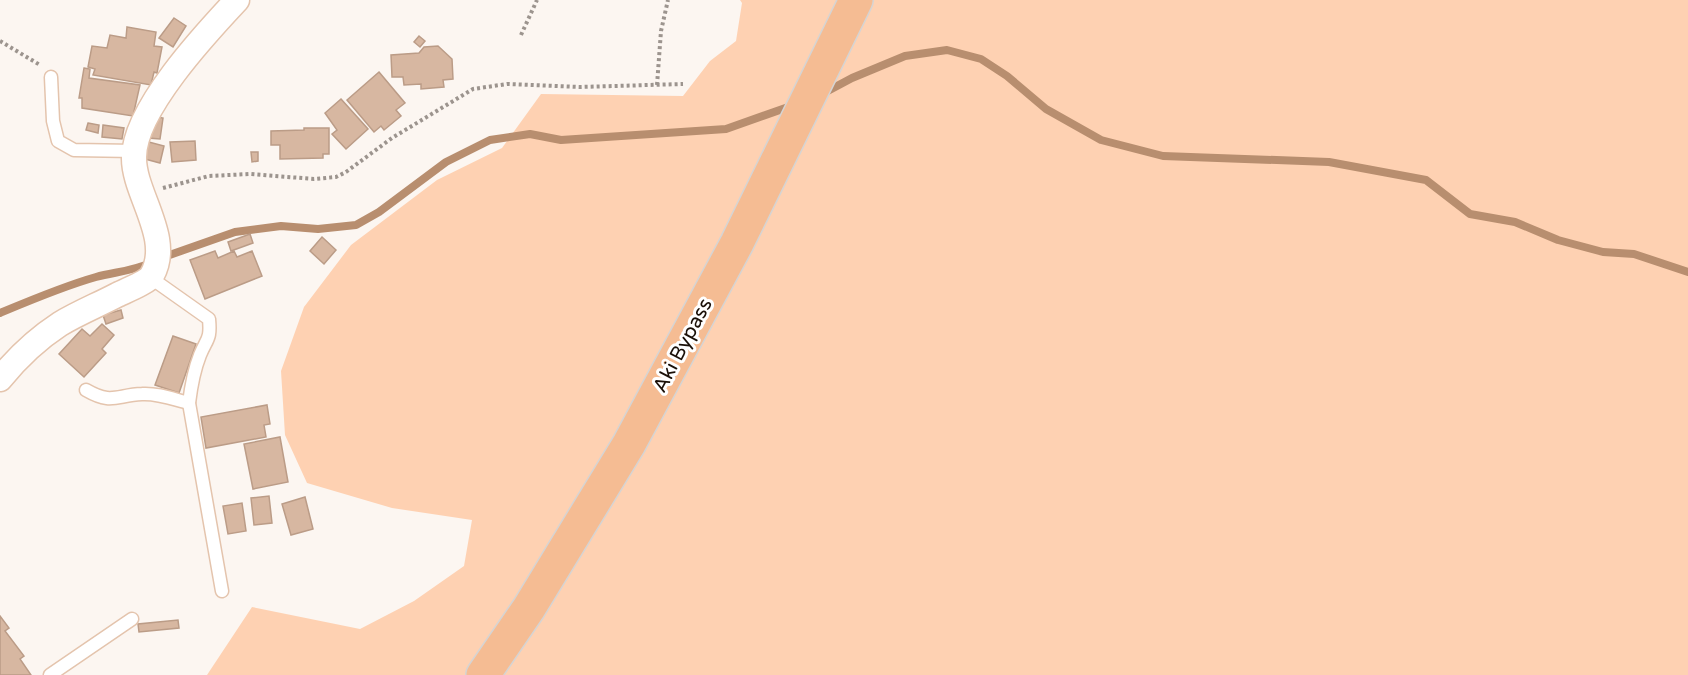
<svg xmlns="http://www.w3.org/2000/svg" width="1688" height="675" font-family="'Varela Round',sans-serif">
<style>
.green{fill:#fed1b2}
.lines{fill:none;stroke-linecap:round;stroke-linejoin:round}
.stream{stroke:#b88e6f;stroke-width:8}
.building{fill:#d7b7a1;stroke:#bb9c87;stroke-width:1.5}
.service-casing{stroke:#e4c4ad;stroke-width:15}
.minor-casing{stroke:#e4c4ad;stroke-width:27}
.motorway-casing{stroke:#d6d4d3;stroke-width:36}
.path{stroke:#9c948e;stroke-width:4;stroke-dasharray:3 3;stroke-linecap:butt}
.service{stroke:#fff;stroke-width:12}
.minor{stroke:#fff;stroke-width:24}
.motorway{stroke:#f5bc93;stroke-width:33}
.labels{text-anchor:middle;stroke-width:6;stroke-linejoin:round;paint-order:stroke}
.street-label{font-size:20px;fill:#1b1008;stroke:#fff}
</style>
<rect width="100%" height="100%" fill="#fcf6f1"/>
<!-- green -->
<path class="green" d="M740,0H1688V675H207L252,607L360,629L414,601L464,566L472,520L392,508L307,483L285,435L281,371L304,307L351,245L437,180L502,148L541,94L683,96L710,61L736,41L742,3Z"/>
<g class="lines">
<!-- stream -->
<g class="stream">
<path d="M822,94L852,78L905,56L947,50L981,59L1007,76L1046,109L1101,140L1163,156L1329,162L1426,180L1470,214L1515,222L1558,240L1603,252L1634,254L1688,272"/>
<path d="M161,258L235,232L281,226L318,229L356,225L379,212L446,162L490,140L530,134L561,140L726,129L794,105"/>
<path d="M0,313C31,300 64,286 96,277C115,272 133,271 150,263"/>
</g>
</g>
<!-- building -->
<g class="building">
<path d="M174,18L186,26L173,47L159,38Z"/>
<path d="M127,27L156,32L154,46L162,47L157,73L154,72L151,85L93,75L95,69L88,67L92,46L107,48L110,35L126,38Z"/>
<path d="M419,36L425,41L420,47L414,42Z"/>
<path d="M438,46L452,59L453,79L443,80L444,87L421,89V84L404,85L403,77H392L391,55L419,53L424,47Z"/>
<path d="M84,68L90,69L89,78L140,85L133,116L82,108V98H79Z"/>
<path d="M379,72L405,103L396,110L401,116L384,130L381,126L374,132L347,100Z"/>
<path d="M341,99L368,129L346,149L332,134L337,130L325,113Z"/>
<path d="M152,116L163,118L160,139L148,138Z"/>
<path d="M88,123L99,125L98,133L86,130Z"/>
<path d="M103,125L124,128L122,139L102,137Z"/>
<path d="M304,128H329V154H323V158L280,159V145H271V131L304,130Z"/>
<path d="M145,141L164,146L160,163L141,158Z"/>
<path d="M195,141L196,160L172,162L170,142Z"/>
<path d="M251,152H258V161L252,162Z"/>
<path d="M250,234L253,243L231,251L228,242Z"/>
<path d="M322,237L336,250L324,264L310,251Z"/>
<path d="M215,251L218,258L234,251L237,257L252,251L262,276L205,299L190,260Z"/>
<path d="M121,310L123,318L106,324L103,315Z"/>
<path d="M102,324L114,335L102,349L106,353L84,377L59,354L82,329L90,336Z"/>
<path d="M173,336L196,344L179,393L155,385Z"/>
<path d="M267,405L270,424L264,425L266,437L206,448L201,417Z"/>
<path d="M280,437L288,482L253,489L244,444Z"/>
<path d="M269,496L272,523L254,525L251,498Z"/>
<path d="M305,497L313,529L291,535L282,504Z"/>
<path d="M242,503L246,531L228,534L223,506Z"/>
<path d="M0,616L9,628L5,631L24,656L20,659L31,675H0Z"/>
<path d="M178,620L179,628L139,632L138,624Z"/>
</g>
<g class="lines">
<defs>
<g id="service">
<path d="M51,77L53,121L58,141L74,150L135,151"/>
<path d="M151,278L209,319C211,340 207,338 200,355C194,370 191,387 189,403L222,591"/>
<path d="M86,390C112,405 116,395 142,394C158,393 173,399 189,403"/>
<path d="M50,675L132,619"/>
</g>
<path id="minor" d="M0,379C17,358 37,339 60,324C78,313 98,305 117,295C125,291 148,282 152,275C173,238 133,193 134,157C134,110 206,33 237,0"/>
<path id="motorway" d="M483,675L529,608L629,444L737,243L856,0"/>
</defs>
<!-- service casing -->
<use href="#service" class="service-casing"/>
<!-- minor casing -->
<use href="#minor" class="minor-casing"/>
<!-- motorway casing -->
<use href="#motorway" class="motorway-casing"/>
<!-- path -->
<g class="path">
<path d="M521,35L537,0"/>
<path d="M0,41L40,65"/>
<path d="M657,85L661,31L668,0"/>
<path d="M163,188L209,176L250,174L314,179L336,177L346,172L392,138L473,89L507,84L580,87L683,84"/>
</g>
<!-- service -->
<use href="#service" class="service"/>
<!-- minor -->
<use href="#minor" class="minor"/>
<!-- motorway -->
<use href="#motorway" class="motorway"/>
</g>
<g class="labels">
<!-- street labels -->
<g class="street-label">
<text transform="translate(682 345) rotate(-62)" y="7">Aki Bypass</text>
</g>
</g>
</svg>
